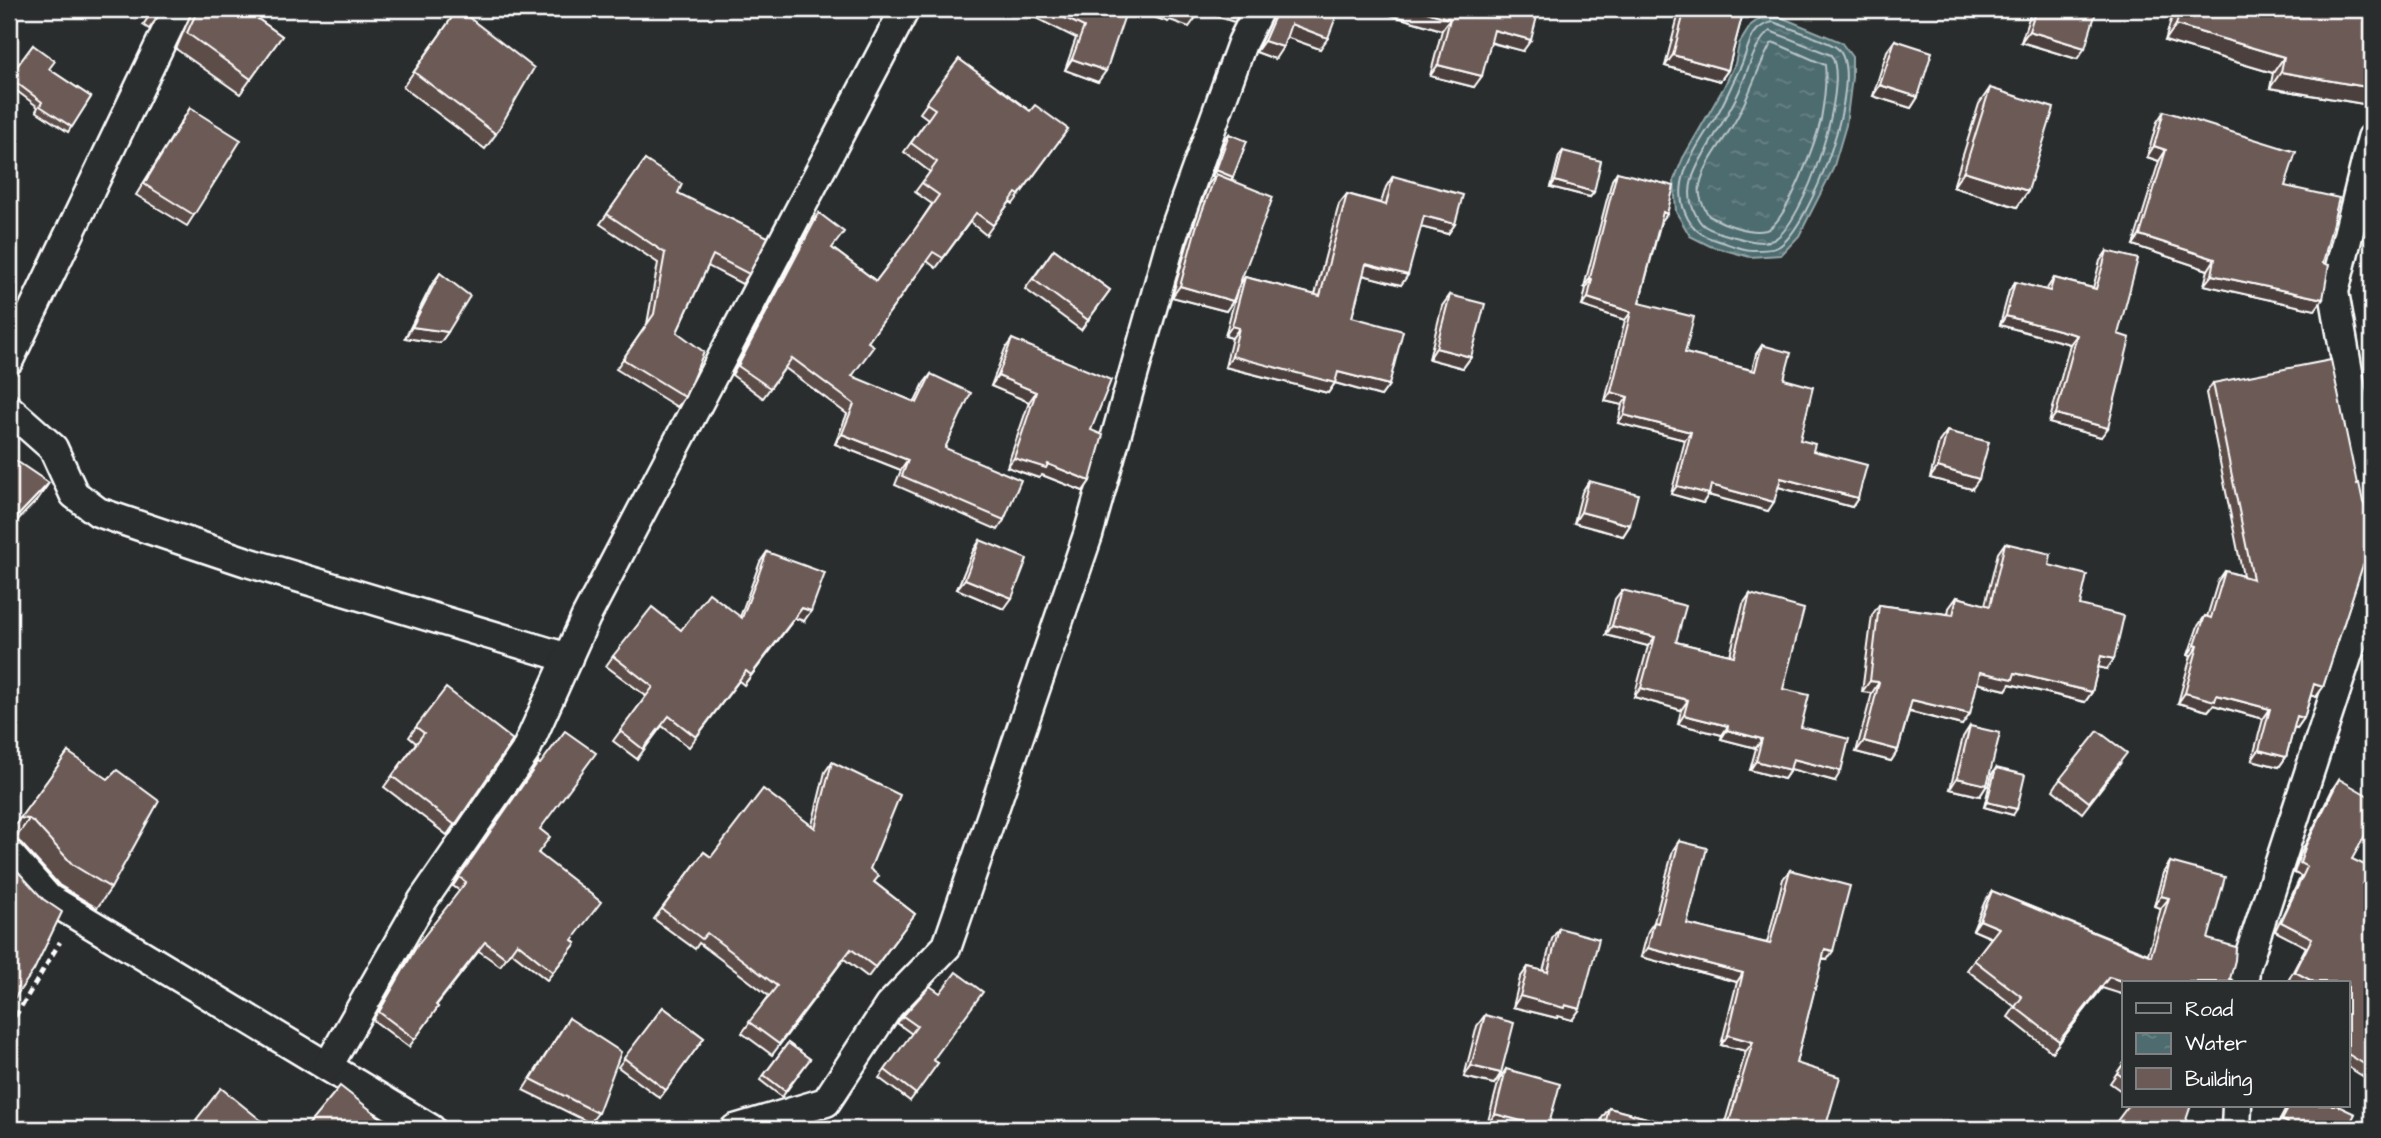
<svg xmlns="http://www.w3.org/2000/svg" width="2381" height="1138" font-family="'Architects Daughter',sans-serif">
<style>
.water{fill:url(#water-ripples);stroke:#95a7a9;stroke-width:2}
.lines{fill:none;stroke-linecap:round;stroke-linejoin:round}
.shore{stroke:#b8c4c6;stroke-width:2}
.minor-casing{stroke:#fff;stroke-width:33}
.path{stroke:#fff;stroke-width:4.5;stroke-dasharray:7 5;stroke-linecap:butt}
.minor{stroke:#2a2d2e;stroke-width:28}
.wall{fill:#5d4d4a;stroke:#fff;stroke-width:2}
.shaded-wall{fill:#4c3f3c;stroke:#fff;stroke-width:2}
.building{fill:#6c5a56;stroke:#fff;stroke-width:2}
</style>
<defs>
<pattern id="water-ripples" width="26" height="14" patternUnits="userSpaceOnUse" patternTransform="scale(1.75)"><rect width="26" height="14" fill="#4e6c70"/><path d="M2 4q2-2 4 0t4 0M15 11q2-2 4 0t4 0" fill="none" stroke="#698285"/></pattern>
</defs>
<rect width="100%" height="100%" fill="#2a2d2e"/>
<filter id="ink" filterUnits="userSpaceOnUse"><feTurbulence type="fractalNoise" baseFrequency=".0143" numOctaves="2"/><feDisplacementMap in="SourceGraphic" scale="14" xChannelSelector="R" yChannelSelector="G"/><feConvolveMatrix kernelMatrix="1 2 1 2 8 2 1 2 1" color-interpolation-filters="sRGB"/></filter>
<g filter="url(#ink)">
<!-- water -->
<path class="water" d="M1773,14L1841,42L1852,57V77L1846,125L1833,169L1799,236L1781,255L1750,257L1710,246L1690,236L1676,212L1674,180L1683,158L1724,87L1735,64L1739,44L1751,25L1762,17Z"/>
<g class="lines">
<!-- shore -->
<g class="shore">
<path d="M1773,22C1786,27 1829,41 1837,48C1868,74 1810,229 1778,247C1773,250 1759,250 1752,250C1742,250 1731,245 1722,242C1707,238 1696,233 1688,219C1667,181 1699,145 1718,113C1726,99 1732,84 1739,70C1749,52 1747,27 1773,22Z"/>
<path d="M1770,31L1831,55C1851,83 1804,226 1773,240C1760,245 1744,239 1731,236C1722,233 1709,231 1702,224C1701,223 1697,217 1696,215C1681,189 1697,165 1711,142C1720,127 1729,112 1737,96C1746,78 1754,42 1770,31Z"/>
<path d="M1775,43L1825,65C1827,82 1824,102 1821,119C1817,139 1786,224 1766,230C1749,234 1724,224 1709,216C1703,206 1698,197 1700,185C1705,161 1726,139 1737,118C1750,94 1758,67 1771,44Z"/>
</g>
<defs>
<g id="minor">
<path d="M2372,138L2334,292L2372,509"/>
<path d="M9,360L177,9"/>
<path d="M9,409L53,448L74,494L98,512L247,562L568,658"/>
<path d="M9,854L48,898L431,1129"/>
<path d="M2244,982L2245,969L2372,580"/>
<path d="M328,1066L423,900L525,752L586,617L905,9"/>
<path d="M735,1129L826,1102L889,1006L947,946L1088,535L1173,234L1242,43L1259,9"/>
<path d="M2236,1129L2237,1105"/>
</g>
</defs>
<!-- minor casing -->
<use href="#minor" class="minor-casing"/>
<!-- path -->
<path class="path" d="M9,1027L60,942"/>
<!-- minor -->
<use href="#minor" class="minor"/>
</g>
<!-- wall -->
<g class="wall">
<path d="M154,9L160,14L149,29L143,25Z"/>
<path d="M193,9H244L282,36L240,94L176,49Z"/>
<path d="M458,9L496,134L485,149L403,87Z"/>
<path d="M1018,9H1127L1098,82L1065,70L1076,38Z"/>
<path d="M1276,9H1339L1320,49L1287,37L1275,59L1256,52Z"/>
<path d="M1370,9H1539L1523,51L1491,43L1474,87L1430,76L1442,30Z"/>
<path d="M1680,9H1744L1728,70L1720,81L1665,66Z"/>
<path d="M2032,9H2097L2077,59L2021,42Z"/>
<path d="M2174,9H2372L2369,105L2270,88L2273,73L2165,41Z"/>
<path d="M1895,40L1918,97L1911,108L1873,96L1887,51Z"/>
<path d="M33,45L49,69L91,97L68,132L36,111L38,107L9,85V78Z"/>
<path d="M959,59L1030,111L1068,129L1013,204L1010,202L986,235L970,222L936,268L927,261L868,342L852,377L915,402L924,383L931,374L945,448L1004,520L998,530L895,485L901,470L835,444L847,414L785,368L763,398L732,375L812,222L819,213L832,248L876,281L910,237L932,204L915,192L930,172L904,152L928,119L920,113Z"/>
<path d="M1990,88L2028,191L2017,207L1953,187L1979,104Z"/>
<path d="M190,108L194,215L187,226L136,195Z"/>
<path d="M2164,111L2285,186L2323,263V299L2315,310L2204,285L2208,270L2133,245L2159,161L2147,157L2157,122Z"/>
<path d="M1229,134L1233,177L1230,180L1239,286L1245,277L1315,295L1339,204L1347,194L1381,203L1386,187L1393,176L1455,224L1448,234L1421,227L1401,285L1363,275L1352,317L1389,385L1381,396L1335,383L1328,393L1225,367L1232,338L1225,336L1237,291L1226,311L1172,297L1189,239L1208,185L1214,177L1212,176L1225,139Z"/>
<path d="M1563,151L1594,192L1590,197L1551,187L1559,156Z"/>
<path d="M645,160L678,193L749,274L742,284L708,266L677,332L685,397L677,407L616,369L647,324L658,263L600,224Z"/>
<path d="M1617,172L1661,222L1639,303L1685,353L1752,370L1756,354L1762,345L1784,379L1800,440L1813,451L1858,498L1852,507L1778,487L1768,511L1708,495L1703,503L1671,494L1685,440L1618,423L1622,405L1605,401L1625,320L1582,306L1586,288L1584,287L1612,180Z"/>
<path d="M1054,249L1110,290L1081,330L1025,289Z"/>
<path d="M2107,251L2118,334L2101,437L2049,423L2070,344L2000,325L2009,291L2015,282L2046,290L2054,278L2093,288L2100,261Z"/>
<path d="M440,273L448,332L440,343L405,338L432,284Z"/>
<path d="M1450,295L1471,357L1463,368L1429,359L1442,306Z"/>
<path d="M1012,339L1091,430L1090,481L1083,491L1042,475L1039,478L1007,467L1029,402L991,386L1005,349Z"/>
<path d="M2213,383L2357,484L2363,502L2367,510L2372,514V564H2368L2362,567L2323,687L2316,697L2311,695L2304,718L2297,728L2294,727L2286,757L2279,767L2252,760L2263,719L2213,705L2208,711L2178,703L2191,656L2188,655L2198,626L2205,616L2207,617L2218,581L2225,571L2243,576L2206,393Z"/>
<path d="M1947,431L1972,489L1930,478L1939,442Z"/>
<path d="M1589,481L1630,525L1623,536L1574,523L1582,492Z"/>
<path d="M980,540L1004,609L957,589L973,551Z"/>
<path d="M2005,543L2049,565L2080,605L2107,669L2098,667L2092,692L2085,702L2010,684L2006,690L1977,683L1962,725L1909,712L1898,750L1891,761L1856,752L1872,693L1862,692L1872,615L1879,605L1948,614L1949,608L1957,597L1985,605L1998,553Z"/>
<path d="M767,552L804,621L795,618L744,685L739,681L689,747L662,726L637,759L613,741L646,696L606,666L613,656L681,630L740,617L760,562Z"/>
<path d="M1622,590L1676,642L1730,655L1743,604L1750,594L1783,689L1801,727L1835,781L1791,769L1784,779L1750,770L1756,748L1721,739L1722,735L1678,724L1681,710L1634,697L1648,646L1606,635L1615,599Z"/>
<path d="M1970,726L1987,785L1980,796L1950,789L1963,737Z"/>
<path d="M416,727L513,740L447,835L384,787L416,743L409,737Z"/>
<path d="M68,752L111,888L97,908L59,885L21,843L15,839L9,838V834Z"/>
<path d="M832,762L874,882L915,914L868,977L844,959L772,1055L742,1033L769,996L699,943L695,949L654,919L704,852L711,857L812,825L825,772Z"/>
<path d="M538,763L540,830L539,853L572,940L576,943L547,980L511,952L500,966L479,951L436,1006L438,1007L409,1047L373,1020L412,952L460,891L453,886Z"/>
<path d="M2120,764L2082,813L2053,790L2060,779Z"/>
<path d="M1996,768L2013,815L1984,807L1992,774Z"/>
<path d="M2339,779L2352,859L2363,884L2366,969L2372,972V1082L2348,1067V982H2290L2288,981L2306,947L2275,931L2301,876L2294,873L2300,855L2333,788Z"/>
<path d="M1679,841L1687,924L1767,943L1783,879L1790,870L1827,960L1822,959L1796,1063L1825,1129H1723L1746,1051L1721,1045L1737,982L1641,957L1648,931L1654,922L1673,850Z"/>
<path d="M2170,862L2208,939L2102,988L2052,1052L2008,1017L2015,1007L1967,970L1991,938L1973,930L1985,901L1992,891L2148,954L2161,908L2154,906L2163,873Z"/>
<path d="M1559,928L1580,1009L1572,1020L1558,1016L1557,1018L1513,1007L1520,978L1528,967L1543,971L1552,939Z"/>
<path d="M930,986L933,1060L938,1063L910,1101L879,1078L912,1034L897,1023L903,1016Z"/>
<path d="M663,1007L704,1038L660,1098L618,1067Z"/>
<path d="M1485,1015L1501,1073L1494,1084L1464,1077L1477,1026Z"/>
<path d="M569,1018L598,1113L590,1123L523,1090Z"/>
<path d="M788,1043L810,1059L782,1097L760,1080Z"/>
<path d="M2124,1063V1093L2110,1083Z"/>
<path d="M1506,1069L1548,1128L1547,1129H1504L1487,1125L1499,1080Z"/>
<path d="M2288,1105H2336L2347,1129H2275Z"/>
<path d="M1609,1108L1688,1129H1599L1602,1118Z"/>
<path d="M196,1120L265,1129H189Z"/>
</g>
<!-- shaded-wall -->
<g class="shaded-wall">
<path d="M1131,9H1176L1197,16L1189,27L1170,20L1168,22Z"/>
<path d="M1225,9H1236L1242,11L1234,22L1219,17Z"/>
<path d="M1370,9H1417L1450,19L1442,30Z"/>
<path d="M1291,24L1328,38L1320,49L1283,36Z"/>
<path d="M2176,25L2284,57L2273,73L2165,41Z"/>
<path d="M1494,30L1531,40L1523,51L1486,41Z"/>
<path d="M2029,31L2085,48L2077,59L2021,42Z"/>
<path d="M1264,41L1283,47L1275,59L1256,52Z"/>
<path d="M1673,55L1728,70L1720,81L1665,66Z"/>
<path d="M1072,59L1106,71L1098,82L1065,70Z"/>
<path d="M1438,65L1482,76L1474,87L1430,76Z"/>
<path d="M2281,72L2372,88V101L2369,105L2270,88Z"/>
<path d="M1880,85L1918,97L1911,108L1873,96Z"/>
<path d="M2154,146L2166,150L2159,161L2147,157Z"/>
<path d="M1216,170L1233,177L1229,182L1212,176Z"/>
<path d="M1964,171L2028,191L2017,207L1953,187Z"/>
<path d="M1555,181L1594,192L1590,197L1551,187Z"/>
<path d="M1663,212L1667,214L1661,222L1657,221Z"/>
<path d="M1424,216L1455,224L1448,234L1417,226Z"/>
<path d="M2140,235L2215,259L2208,270L2133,245Z"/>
<path d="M1366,264L1408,275L1401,285L1359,274Z"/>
<path d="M2212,275L2323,299L2315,310L2204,285Z"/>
<path d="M1590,278L1592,279L1586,288L1584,287Z"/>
<path d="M1180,286L1233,301L1226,311L1172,297Z"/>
<path d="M1588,298L1631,312L1625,320L1582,306Z"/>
<path d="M2006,316L2077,335L2070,344L2000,325Z"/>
<path d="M1232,326L1239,328L1232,338L1225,336Z"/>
<path d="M412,327L448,332L440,343L405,338Z"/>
<path d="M1436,348L1471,357L1463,368L1429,359Z"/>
<path d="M1232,356L1338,372L1389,385L1381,396L1335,383L1328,393L1225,367Z"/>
<path d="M998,376L1036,392L1029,402L991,386Z"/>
<path d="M1611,392L1628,397L1622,405L1605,401Z"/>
<path d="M2056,414L2108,428L2101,437L2049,423Z"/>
<path d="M1624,415L1691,432L1685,440L1618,423Z"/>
<path d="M842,434L908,460L901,470L835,444Z"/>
<path d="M1014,458L1048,464L1090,481L1083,491L1042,475L1039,478L1007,467Z"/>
<path d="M1938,467L1979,479L1972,489L1930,478Z"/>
<path d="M1781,478L1858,498L1852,507L1775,486Z"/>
<path d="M49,483L38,499L9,529V525Z"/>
<path d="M1711,485L1774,502L1768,511L1708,495L1703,503L1671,494L1677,486Z"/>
<path d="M1581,512L1630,525L1623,536L1574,523Z"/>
<path d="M2372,555V564H2368L2360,568L2367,558Z"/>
<path d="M965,579L1012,598L1004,609L957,589Z"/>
<path d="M802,608L811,611L804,621L795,618L744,685Z"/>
<path d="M1612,626L1655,637L1648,646L1606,635Z"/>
<path d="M2195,645L2198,646L2191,656L2188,655Z"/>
<path d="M2101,656L2114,659L2107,669L2094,666Z"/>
<path d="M1980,672L2015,673L2092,692L2085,702L2010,684L2006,690L1973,682Z"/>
<path d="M1870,681L1879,682L1872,693L1862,692Z"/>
<path d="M2314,684L2323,687L2316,697L2307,694Z"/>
<path d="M1641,688L1688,700L1681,710L1634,697Z"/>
<path d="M2185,693L2217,695L2270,709L2263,719L2213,705L2208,711L2178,703Z"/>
<path d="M1912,700L1970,714L1962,725L1904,710Z"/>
<path d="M1684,715L1728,726L1722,735L1678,724Z"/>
<path d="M2297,716L2304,718L2297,728L2290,726Z"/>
<path d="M1727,730L1762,739L1756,748L1721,739Z"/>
<path d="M1864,741L1898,750L1891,761L1856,752Z"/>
<path d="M2259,750L2286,757L2279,767L2252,760Z"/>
<path d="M1793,759L1841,771L1835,781L1787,768Z"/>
<path d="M1756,761L1790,770L1784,779L1750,770Z"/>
<path d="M1957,778L1987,785L1980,796L1950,789Z"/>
<path d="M1987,802L2017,809L2013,815L1984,807Z"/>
<path d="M20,818L29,819L15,839L9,838V834Z"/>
<path d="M2161,896L2169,898L2161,908L2154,906Z"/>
<path d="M1980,920L1999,928L1992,938L1973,930Z"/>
<path d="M1648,948L1743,973L1737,982L1641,957Z"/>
<path d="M1825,949L1833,951L1827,960L1819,958Z"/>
<path d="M2109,977L2124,982V995L2102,988L2052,1052Z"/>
<path d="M1520,996L1565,1005L1580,1009L1572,1020L1558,1016L1557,1018L1513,1007Z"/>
<path d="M1728,1035L1753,1042L1746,1051L1721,1045Z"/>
<path d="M1471,1066L1501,1073L1494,1084L1464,1077Z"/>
<path d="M1495,1114L1548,1128L1547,1129H1504L1487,1125Z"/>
</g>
<!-- building -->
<g class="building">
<path d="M154,9H162L160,14Z"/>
<path d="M198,9H244L282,36L251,79L187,33Z"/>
<path d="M458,9L534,68L496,134L414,72Z"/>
<path d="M1046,9H1127L1106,71L1072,59L1084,27Z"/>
<path d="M1168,9H1199L1197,16L1176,9V12Z"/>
<path d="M1278,9H1339L1328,38L1291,24L1283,47L1264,41Z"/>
<path d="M1417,9H1539L1531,40L1494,30L1482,76L1438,65L1450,19Z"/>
<path d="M1685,9H1744L1728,70L1673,55Z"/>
<path d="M2036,9H2097L2085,48L2029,31Z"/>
<path d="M2181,9H2372V88L2281,72L2284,57L2176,25Z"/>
<path d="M1895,40L1932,52L1918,97L1880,85Z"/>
<path d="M33,45L55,61L49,69L91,97L72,127L40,106L42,102L9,77Z"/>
<path d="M959,59L1030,111L1035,105L1068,129L1019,195L1016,193L993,225L976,213L943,258L933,252L868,342L874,346L852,376L917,403L931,374L971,393L945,448L1021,480L1004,520L902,476L908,460L842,434L854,404L792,358L770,388L738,366L819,213L844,232L832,248L876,281L911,235L939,195L922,183L937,162L911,143L935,109L926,103Z"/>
<path d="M1990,88L2054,108L2028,191L1964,171Z"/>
<path d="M190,108L241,140L194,215L144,184Z"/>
<path d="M2164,111L2296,152L2285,186L2339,198L2323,263L2329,265L2323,299L2212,275L2215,259L2140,235L2166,150L2154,146Z"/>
<path d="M1229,134L1247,141L1233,177L1216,170Z"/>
<path d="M1563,151L1601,161L1594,192L1555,181Z"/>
<path d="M645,160L682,184L678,193L768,237L749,274L713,255L677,332L704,352L685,397L623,359L654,314L665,253L607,214Z"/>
<path d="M1617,172L1674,186L1667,214L1663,212L1639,303L1694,317L1685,353L1755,371L1762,345L1791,353L1784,379L1813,387L1800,440L1815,444L1813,451L1867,465L1858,498L1781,478L1774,502L1711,485L1709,494L1677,486L1691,432L1624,415L1628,397L1611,392L1631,312L1588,298L1592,279L1590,278Z"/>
<path d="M1216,174L1273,197L1233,301L1180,286L1196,228Z"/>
<path d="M1393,176L1463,195L1455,224L1424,216L1408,275L1366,264L1352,317L1403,331L1389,385L1338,372L1335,383L1232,356L1239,328L1232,326L1245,277L1320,296L1347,194L1386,205Z"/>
<path d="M1054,249L1110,290L1088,320L1033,279Z"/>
<path d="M2107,251L2138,259L2118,334L2130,338L2108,428L2056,414L2077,335L2006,316L2015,282L2050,291L2054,278L2096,289Z"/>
<path d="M440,273L470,296L448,332L412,327Z"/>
<path d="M1450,295L1485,304L1471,357L1436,348Z"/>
<path d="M1012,339L1111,380L1091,430L1103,435L1090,481L1048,464L1046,468L1014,458L1036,392L998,376Z"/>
<path d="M2331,360L2357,484L2359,483L2363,502L2367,510L2372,514V555L2367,558L2363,565L2323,687L2314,684L2304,718L2297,716L2286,757L2259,750L2270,709L2217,695L2215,701L2185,693L2198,646L2195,645L2205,616L2211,618L2225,571L2253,579L2213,383Z"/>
<path d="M1947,431L1989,442L1979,479L1938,467Z"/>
<path d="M9,456L49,483L9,525Z"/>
<path d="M1589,481L1638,494L1630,525L1581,512Z"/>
<path d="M980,540L1027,559L1012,598L965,579Z"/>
<path d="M2005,543L2051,554L2049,565L2087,575L2080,605L2124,616L2114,659L2101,656L2092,692L2015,673L2013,679L1980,672L1970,714L1912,700L1898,750L1864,741L1879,682L1870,681L1879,605L1953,615L1957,597L1990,606Z"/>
<path d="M767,552L825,573L811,611L802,608L751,675L746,671L696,737L669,716L643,749L620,731L653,687L613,656L652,607L681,630L709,593L742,618Z"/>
<path d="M1622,590L1686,606L1676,642L1734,656L1750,594L1804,609L1783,689L1809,695L1801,727L1849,739L1841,771L1793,759L1790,770L1756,761L1762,739L1727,730L1728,726L1684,715L1688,700L1641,688L1655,637L1612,626Z"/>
<path d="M446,688L513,740L455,825L392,776L424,733L416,727Z"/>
<path d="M1970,726L2000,733L1987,785L1957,778Z"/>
<path d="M565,731L596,753L540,829L550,837L538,853L601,902L572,940L576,943L553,972L517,943L506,958L485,942L436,1005L438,1007L415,1039L379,1012L418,944L466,882L459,877L538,763L540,764Z"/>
<path d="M2098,731L2127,753L2089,802L2060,779Z"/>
<path d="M68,752L108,779L117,770L159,801L111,888L73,865L35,823L29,819L20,818Z"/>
<path d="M832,762L900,795L870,869L879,876L874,882L915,914L875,967L851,949L779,1044L749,1022L777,986L707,933L702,939L662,909L704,852L711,857L763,789L815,828Z"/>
<path d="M1996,768L2025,775L2017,809L1987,802Z"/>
<path d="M2339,779L2372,798V823L2352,859L2371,868L2363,884L2372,889V959L2366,969L2372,972V1069L2348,1054V982H2314L2295,972L2312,938L2281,922L2307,867L2300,863L2306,845Z"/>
<path d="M1679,841L1707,848L1687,924L1770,944L1790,870L1850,886L1833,951L1825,949L1796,1063L1840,1077L1825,1129H1727L1753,1042L1728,1035L1743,973L1648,948L1654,922L1658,923Z"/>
<path d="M2170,862L2225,877L2208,939L2236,947L2235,960L2230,979L2233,980L2232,982H2125L2109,977L2059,1041L2015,1007L2022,997L1974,960L1999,928L1980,920L1992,891L2151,956L2169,898L2161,896Z"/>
<path d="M12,865L43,899L62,912L34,970L9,1006V872Z"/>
<path d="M1559,928L1599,939L1580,1009L1565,1005L1564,1008L1520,996L1528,967L1548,972Z"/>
<path d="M956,972L983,992L933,1060L938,1063L916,1094L885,1070L917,1026L903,1016L930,986L940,993Z"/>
<path d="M663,1007L704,1038L666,1090L624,1058Z"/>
<path d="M1485,1015L1514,1023L1501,1073L1471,1066Z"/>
<path d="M569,1018L621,1052L598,1113L531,1079Z"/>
<path d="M788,1043L810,1059L785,1091L764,1075Z"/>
<path d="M2124,1063V1078L2117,1073Z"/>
<path d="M1506,1069L1560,1084L1548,1128L1495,1114Z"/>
<path d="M340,1086L395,1129H314L308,1125Z"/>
<path d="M221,1088L268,1126L265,1129H195L200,1124L196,1120Z"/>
<path d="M2129,1105H2191L2183,1129H2111Z"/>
<path d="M2290,1105H2336L2355,1114L2347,1129H2285L2288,1123L2282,1120Z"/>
<path d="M1609,1108L1688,1129H1604Z"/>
</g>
</g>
<!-- margin -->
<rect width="2381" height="1138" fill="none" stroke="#2a2d2e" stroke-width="35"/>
<rect x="18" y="18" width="2346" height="1103" fill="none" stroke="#fff" stroke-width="2.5" filter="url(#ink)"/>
<!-- legend -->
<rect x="2122" y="981" width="228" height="126" fill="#2a2d2e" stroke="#7f8182" stroke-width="2"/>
<rect x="2136" y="1003" width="35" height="10" fill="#2a2d2e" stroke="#7f8182" stroke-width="2"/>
<text x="2185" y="1016" font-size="21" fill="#ffffff">Road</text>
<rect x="2136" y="1033" width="35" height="21" fill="url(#water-ripples)" stroke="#7f8182" stroke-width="2"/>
<text x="2185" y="1050" font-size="21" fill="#ffffff">Water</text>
<rect x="2136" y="1068" width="35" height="21" fill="#6c5a56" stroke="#7f8182" stroke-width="2"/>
<text x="2185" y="1086" font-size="21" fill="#ffffff">Building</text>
</svg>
